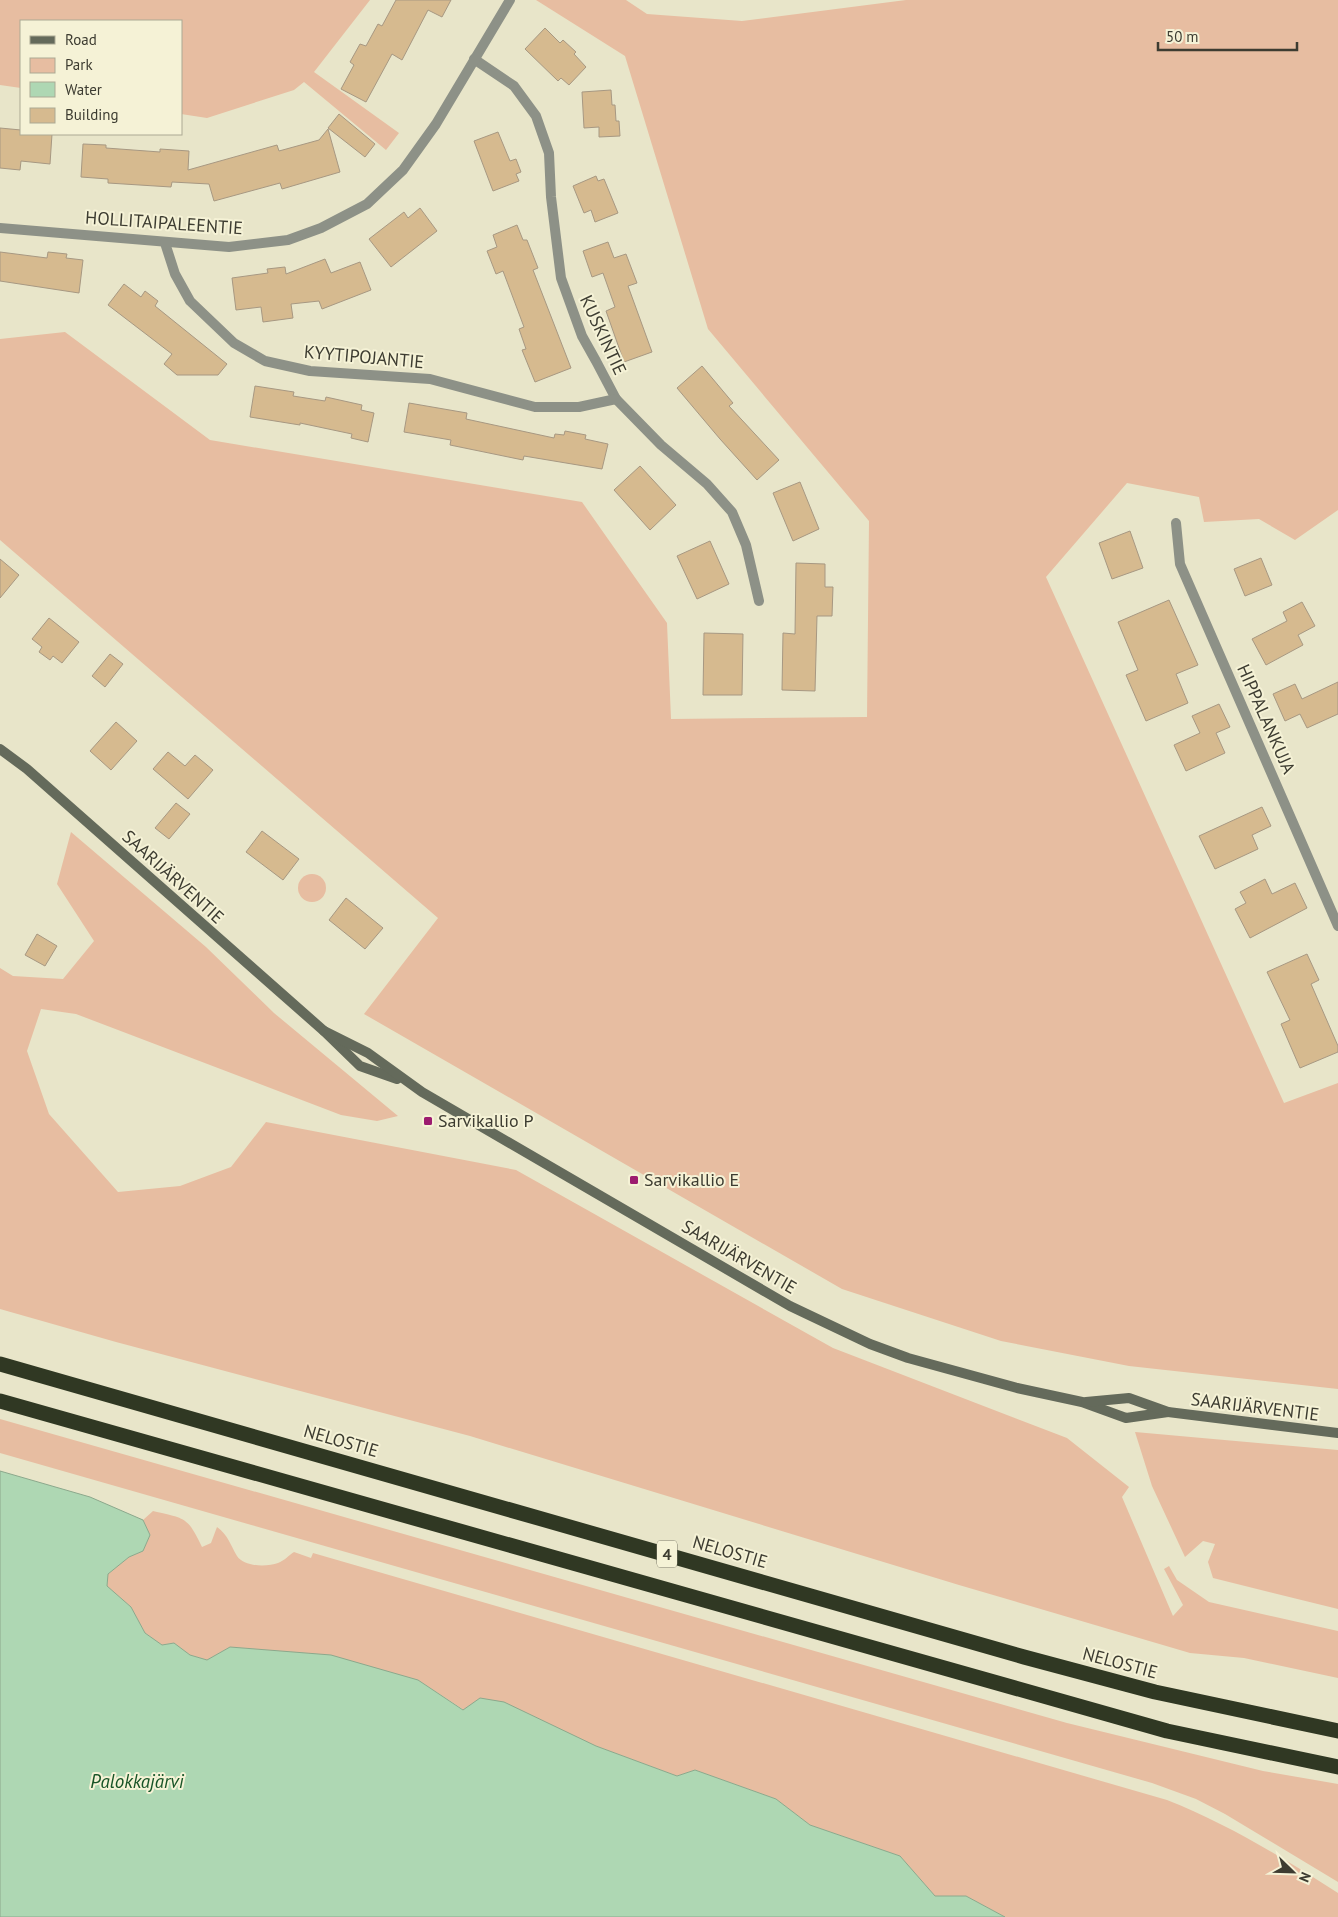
<svg xmlns="http://www.w3.org/2000/svg" width="1338" height="1917" font-family="'PT Sans',sans-serif">
<style>
.green{fill:#e7bda1}
.water{fill:#aed7b3;stroke:#8ca88c}
.building{fill:#d6ba8f;stroke:#a79882}
.lines{fill:none;stroke-linecap:round;stroke-linejoin:round}
.street{stroke:#8d9187;stroke-width:10}
.secondary{stroke:#646a5b;stroke-width:10}
.highway{stroke:#303823;stroke-width:15}
.poi-dot{fill:#9c1b6f;stroke:#f5f2d6;stroke-width:2}
.labels{text-anchor:middle;stroke-width:4;stroke-linejoin:round;paint-order:stroke}
.shield{fill:#f5f2d6;stroke:#747362;stroke-width:1}
.shield-label{font-size:16px;font-weight:bold;fill:#3d3c31}
.street-label{font-size:18px;fill:#3d3c31;stroke:#f5f2d6}
.poi-label{font-size:18px;fill:#3d3c31;stroke:#f5f2d6;text-anchor:start}
.water-label{font-size:19px;font-style:italic;fill:#185427;stroke:#f5f2d6}
</style>
<rect width="100%" height="100%" fill="#e8e5c9"/>
<!-- green -->
<g class="green">
<path d="M0,0H370L314,72L399,133L386,150L304,82L294,90L207,118L181,114V21H21V88L0,85Z"/>
<path d="M536,0H626L647,14L742,21L906,0H1338V510L1295,540L1259,519L1204,522L1199,497L1127,483L1046,577L1284,1103L1338,1083V1389L1129,1366L1001,1341L842,1289L364,1014L438,918L0,540V339L65,332L210,440L582,502L667,623L671,719L867,717L869,521L708,329L625,56Z"/>
<path d="M71,832L206,947L274,1013L398,1116L377,1121L341,1115L76,1014L41,1009L27,1051L49,1114L118,1192L180,1186L231,1167L266,1122L516,1170L833,1348L1067,1438L1129,1487L1122,1497L1173,1616L1183,1605L1164,1569L1169,1566L1177,1580L1209,1602L1338,1631V1678L1244,1658L1190,1653L959,1585L470,1436L116,1342L0,1309V968L13,976L63,979L94,941L57,884Z"/>
<circle cx="312" cy="888" r="14"/>
<path d="M0,1419L1067,1723L1263,1771L1338,1784V1882L1225,1814L1196,1799L1152,1783L0,1453Z"/>
<path d="M1135,1432L1338,1450V1609L1213,1578L1208,1562L1215,1544L1203,1541L1185,1557L1152,1486Z"/>
<path d="M153,1511C186,1519 187,1516 202,1547L211,1543L217,1527C228,1535 230,1544 237,1556C244,1567 267,1567 278,1563C284,1561 289,1555 294,1552L311,1558L313,1553L1167,1800C1228,1824 1283,1858 1338,1893V1917H1005L966,1896H935L900,1856L810,1825L776,1799L695,1770L677,1776L596,1746L480,1698L464,1710L418,1680L277,1652L230,1647L207,1660L190,1655L174,1643L162,1645L145,1633L131,1607L107,1586L108,1574L129,1557L143,1551L150,1535L143,1520Z"/>
</g>
<!-- water -->
<path class="water" d="M0,1471L90,1497L143,1520L150,1535L143,1551L129,1557L108,1574L107,1586L131,1607L145,1633L162,1645L174,1643L190,1655L207,1660L230,1647L331,1655L418,1680L463,1710L480,1698L504,1702L596,1746L677,1776L695,1770L776,1799L810,1825L900,1856L935,1896H966L1005,1917H0Z"/>
<!-- building -->
<g class="building">
<path d="M396,0H451L442,17L428,10L402,60L392,54L366,102L341,89L354,65L350,62L360,44L366,46L378,24L382,26Z"/>
<path d="M545,28L560,43L563,40L576,52L574,54L586,67L569,85L561,78L558,81L525,49Z"/>
<path d="M611,90L612,105H615L616,121H619L620,136L599,137V127L584,128L582,92Z"/>
<path d="M339,114L375,144L365,157L328,128Z"/>
<path d="M0,128L21,130V134H52L50,164L21,161L20,170L0,168Z"/>
<path d="M328,129L340,172L282,189L280,183L214,201L209,184L172,182L171,187L108,183V179L81,177L83,144L106,145V148L160,152V149L189,151L188,170L277,145L279,151L319,140Z"/>
<path d="M498,132L510,161L516,159L521,172L516,174L519,181L493,191L474,141Z"/>
<path d="M596,176L598,181L604,179L618,213L595,222L591,210L584,213L573,186Z"/>
<path d="M420,208L437,231L391,267L369,239L404,212L408,218Z"/>
<path d="M517,225L523,240H527L538,268L533,270L571,368L535,382L522,350L526,349L519,329L524,327L503,271L496,274L487,251L497,247L493,235Z"/>
<path d="M608,242L614,258L626,254L637,283L628,286L652,352L624,362L606,311L615,307L603,273L592,277L583,251Z"/>
<path d="M0,252L47,258L48,252L67,254L66,258L83,260L79,293L0,281Z"/>
<path d="M325,259L331,273L360,262L371,290L322,309L319,301L291,304L293,318L263,322L261,307L236,310L232,278L268,273L267,269L285,267L286,274Z"/>
<path d="M124,284L141,297L145,291L158,301L155,306L227,364L218,375H177L164,364L172,354L108,305Z"/>
<path d="M702,366L733,403L729,406L779,460L757,480L720,439L677,388Z"/>
<path d="M255,386L294,392L293,396L325,401L326,397L362,405L361,410L374,413L368,442L351,438L352,434L300,423V425L250,417Z"/>
<path d="M409,403L467,413L466,419L554,438L555,434L564,435L565,431L586,435L585,439L608,444L602,469L524,456L523,460L450,445L451,440L404,432Z"/>
<path d="M640,466L676,505L650,530L614,490Z"/>
<path d="M800,482L819,529L793,541L773,493Z"/>
<path d="M1130,531L1143,568L1112,579L1099,543Z"/>
<path d="M710,541L729,584L697,599L677,556Z"/>
<path d="M1261,558L1272,585L1245,596L1234,569Z"/>
<path d="M0,559L19,575L0,598Z"/>
<path d="M796,563L825,564V587H833L832,616H817L815,691L782,690L783,633L795,634Z"/>
<path d="M1169,600L1198,665L1176,674L1188,703L1146,721L1126,675L1138,670L1118,622Z"/>
<path d="M1302,602L1315,626L1298,635L1303,645L1266,665L1252,639L1287,621L1283,612Z"/>
<path d="M49,618L79,642L62,663L53,656L50,660L39,652L42,647L32,639Z"/>
<path d="M704,633L743,634L742,695H703Z"/>
<path d="M110,654L123,664L105,687L92,676Z"/>
<path d="M1338,682V714L1307,728L1300,714L1285,721L1273,694L1295,684L1302,699Z"/>
<path d="M1219,704L1230,727L1216,733L1225,753L1186,771L1174,745L1200,733L1192,716Z"/>
<path d="M116,722L137,741L111,770L90,751Z"/>
<path d="M168,752L185,766L195,755L213,770L188,799L153,769Z"/>
<path d="M176,803L190,814L169,839L155,828Z"/>
<path d="M1262,807L1271,826L1252,835L1258,849L1215,869L1199,836Z"/>
<path d="M262,831L299,859L283,880L246,852Z"/>
<path d="M1265,879L1272,894L1295,883L1307,908L1250,938L1235,909L1246,903L1240,892Z"/>
<path d="M346,898L383,928L365,949L329,920Z"/>
<path d="M37,934L57,946L45,966L25,955Z"/>
<path d="M1307,954L1319,980L1311,984L1338,1046V1052L1300,1068L1281,1024L1290,1020L1267,972Z"/>
</g>
<g class="lines">
<!-- street -->
<g class="street">
<path d="M474,59L514,86L536,116L549,153L551,197L561,278L582,336L596,361L616,399L661,445L707,484L732,512L746,545L759,601"/>
<path d="M0,228L229,247L288,240L321,228L367,204L403,170L436,124L510,0"/>
<path d="M165,243L175,274L190,301L234,343L265,361L310,371L430,379L535,407H579L616,399"/>
<path d="M1176,523L1180,564L1338,926"/>
</g>
<!-- secondary -->
<g class="secondary">
<path d="M0,749L27,769L324,1031L360,1066L397,1079"/>
<path d="M324,1031L368,1053L422,1092L790,1306L870,1344L908,1358L1017,1388L1082,1402L1126,1418L1168,1412"/>
<path d="M1086,1402L1129,1398L1168,1412L1338,1433"/>
</g>
<!-- highway -->
<g class="highway">
<path d="M0,1364L1024,1657L1155,1692L1338,1731"/>
<path d="M0,1401L1167,1731L1338,1767"/>
</g>
</g>
<!-- markers -->
<g class="poi-dot">
<rect x="423" y="1116" width="10" height="10" rx="2.5"/>
<rect x="629" y="1175" width="10" height="10" rx="2.5"/>
</g>
<g class="labels">
<!-- shield labels -->
<rect class="shield" x="657" y="1540.5" width="20" height="27" rx="4"/>
<g class="shield-label">
<text x="667" y="1560">4</text>
</g>
<!-- street labels -->
<g class="street-label">
<text transform="translate(164 223) rotate(4)" y="6">HOLLITAIPALEENTIE</text>
<text transform="translate(603 335) rotate(65)" y="6">KUSKINTIE</text>
<text transform="translate(364 357) rotate(5)" y="6">KYYTIPOJANTIE</text>
<text transform="translate(1266 719) rotate(66)" y="6">HIPPALANKUJA</text>
<text transform="translate(173 877) rotate(42)" y="6">SAARIJÄRVENTIE</text>
<text transform="translate(739 1257) rotate(30)" y="6">SAARIJÄRVENTIE</text>
<text transform="translate(1255 1407) rotate(7)" y="6">SAARIJÄRVENTIE</text>
<text transform="translate(341 1441) rotate(16)" y="6">NELOSTIE</text>
<text transform="translate(730 1552) rotate(16)" y="6">NELOSTIE</text>
<text transform="translate(1120 1663) rotate(15)" y="6">NELOSTIE</text>
</g>
<!-- poi labels -->
<g class="poi-label">
<text x="438" y="1127">Sarvikallio P</text>
<text x="644" y="1186">Sarvikallio E</text>
</g>
<!-- water labels -->
<g class="water-label">
<text x="137" y="1788">Palokkajärvi</text>
</g>
</g>
<!-- legend -->
<rect x="20" y="20" width="162" height="115" fill="#f5f2d6" stroke="#aba994"/>
<rect x="30" y="36" width="25" height="8" fill="#646a5b" stroke="#aba994"/>
<text x="65" y="45" font-size="15" fill="#3d3c31">Road</text>
<rect x="30" y="58" width="25" height="15" fill="#e7bda1" stroke="#aba994"/>
<text x="65" y="70" font-size="15" fill="#3d3c31">Park</text>
<rect x="30" y="82" width="25" height="15" fill="#aed7b3" stroke="#aba994"/>
<text x="65" y="95" font-size="15" fill="#3d3c31">Water</text>
<rect x="30" y="108" width="25" height="15" fill="#d6ba8f" stroke="#aba994"/>
<text x="65" y="120" font-size="15" fill="#3d3c31">Building</text>
<!-- north arrow -->
<g transform="translate(1293 1872) rotate(113)" stroke="#f5f2d6" stroke-width="4" paint-order="stroke">
<path d="M0-4L9 19L0 12L-9 19Z" fill="#3d3c31"/>
<text y="-8" font-size="14" font-weight="bold" text-anchor="middle" fill="#3d3c31">N</text>
</g>
<!-- scale -->
<path d="M1158 42v8h139v-8" fill="none" stroke="#3d3c31" stroke-width="2.5"/>
<text x="1166" y="42" font-size="15" fill="#3d3c31" stroke="#f5f2d6" stroke-width="4" paint-order="stroke">50 m</text>
</svg>
